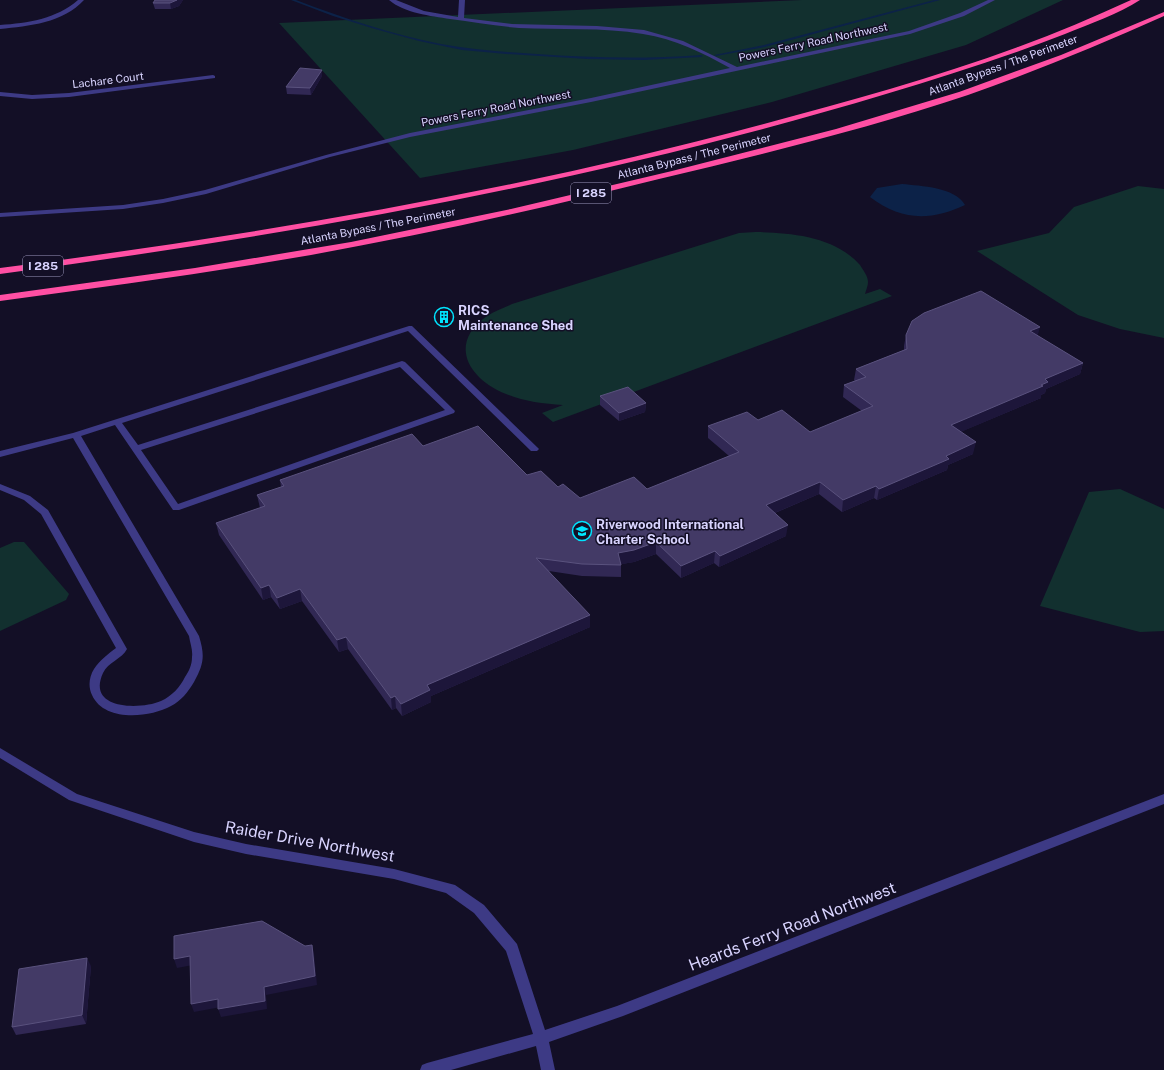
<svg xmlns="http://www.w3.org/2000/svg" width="1164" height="1070" font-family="'Public Sans',sans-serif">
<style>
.green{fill:#12302f}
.water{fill:#0c2248}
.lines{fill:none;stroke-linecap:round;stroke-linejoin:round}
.stream{fill:#0c2248;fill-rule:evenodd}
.minor{fill:#3d3a85;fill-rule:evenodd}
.highway{fill:#ff4fa3;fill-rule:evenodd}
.wall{fill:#312854}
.shaded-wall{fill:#1d163a}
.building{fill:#433a66;stroke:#5a527e}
.labels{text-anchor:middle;stroke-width:3;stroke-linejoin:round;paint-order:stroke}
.far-street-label{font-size:11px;fill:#d9d4ff;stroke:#130f26}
.shield{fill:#130f26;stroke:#9e99be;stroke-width:1}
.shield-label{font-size:12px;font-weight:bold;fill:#d9d4ff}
.poi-label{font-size:13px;font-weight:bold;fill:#d9d4ff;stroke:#130f26;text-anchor:start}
.near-street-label{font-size:16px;fill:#d9d4ff;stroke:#130f26}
</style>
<rect width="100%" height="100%" fill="#130f26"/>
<!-- green -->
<g class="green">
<path d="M802,0H1063L966,45L772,102L573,150L420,178L279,23Z"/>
<path d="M1138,186L1164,189V338L1120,329L1078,315L977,251L1049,233L1074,207Z"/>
<path d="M756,232C792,233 834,236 860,265C863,270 868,276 868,282C868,286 866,290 865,294L880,289L892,296L553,422L542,413L563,405C543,404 523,401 506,394C469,379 447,344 487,316C495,311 504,308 512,304L739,233Z"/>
<path d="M1120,489L1164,509V631L1140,632L1040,606L1089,492Z"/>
<path d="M14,542H24L69,594L66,600L0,631V548Z"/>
</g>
<!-- water -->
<path class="water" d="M902,184C921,186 955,187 965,205C931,221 901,221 870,197L877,188Z"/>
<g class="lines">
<!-- stream -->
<g class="stream">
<path d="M291,0H296C343,18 391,34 441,44C473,50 505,52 537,54C592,58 646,59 701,55L703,56L701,57L644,60L587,59L506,54L462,50L419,41L375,29L333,16Z"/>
<path d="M934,0H940L765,47L716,56L714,55L764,45Z"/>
</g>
<!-- minor -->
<g class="minor">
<path d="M78,0H84C63,23 29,26 0,29V25C28,23 56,19 78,0Z"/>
<path d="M389,0H396L424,11L458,17L459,0H465L464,18L512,24L597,26L644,30L683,41L737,67L909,31L960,13L988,0H995L964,16L910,34L591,102L410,137L330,157L206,194L163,203L123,209L0,217V213L123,205L163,199L205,190L326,155L410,133L591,98L730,68C703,53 675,39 643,34C602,27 560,30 519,28C496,26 473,22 450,19C431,16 404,13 389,0Z"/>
<path d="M213,75L215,76V78L69,97L32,99L0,96V92L32,95L69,93Z"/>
<path d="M409,326H412L537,447L539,449L537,451H531L408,331L122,423L138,445L402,361L405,362L455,411L454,413L179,510H173L115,425L81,436L199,636C205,656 204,664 194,682C188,692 181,701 171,706C149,718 104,722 92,695C88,687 89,677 94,669C100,660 108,654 116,648L41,514L24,500L0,490V484L30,496L48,510L127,649C122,659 108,662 103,673C86,710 140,710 161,701C172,696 180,687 185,677C189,671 192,665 192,657C193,650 190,643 189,636L73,438L0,457V451L73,433ZM400,367L445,410L178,504L141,450Z"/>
<path d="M0,748L77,794L194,832L246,844L394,869L455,885L484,905L517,944L545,1030L617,1006L1164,794V804L623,1016L549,1042L555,1070H541L536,1046L451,1070H420L422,1065L427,1063L533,1034L506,951L474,913L446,893L394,879L246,854L194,842L69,800L0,758Z"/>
</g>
<!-- highway -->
<g class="highway">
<path d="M1131,0H1140C1119,14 1089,24 1065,34C1006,57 946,76 886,94C597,181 299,234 0,274V268C255,235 511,192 760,125C846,102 934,78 1018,47C1056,33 1094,17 1131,0Z"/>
<path d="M1164,12V16C1099,45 1034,72 968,95C867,129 763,154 659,179C544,208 428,234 311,255C208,273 104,287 0,301V295L195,268L351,242L511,209L672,171L836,129L959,92L1061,55Z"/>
</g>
</g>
<!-- wall -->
<g class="wall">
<path d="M183,0L179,6L171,9H155L153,3Z"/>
<path d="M322,76L311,95L287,94L286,87Z"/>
<path d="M906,335L1038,336L1083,363L1080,374L1046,389L1045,393L1041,395V398L960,432L973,454L948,465L947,470L877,500L874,498L842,512L819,494L775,513L786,536L719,567L714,563L681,578L656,554L634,562L621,564V577L582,576L549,571L590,627L431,696V702L402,716L396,708L392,710L348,649L339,652L302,601L280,609L271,597L263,600L219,535L216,523L260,508L257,495L281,487L280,480L423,446L527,475L558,487L580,498L647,489L729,456L708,438V426L758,420L810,432L862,411L843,397L844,385L855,381L854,380L856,369L904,350V346Z"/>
<path d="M600,396L646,403L645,412L619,421L600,405Z"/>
<path d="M91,966L86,1024L16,1035L12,1027Z"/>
</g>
<!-- shaded-wall -->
<g class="shaded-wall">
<path d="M177,0H183L179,6L171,9L170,3Z"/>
<path d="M322,70V76L311,95L310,88Z"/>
<path d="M1040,327L1037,338L1030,331Z"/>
<path d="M1083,363L1080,374L1046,389L1045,393L1041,395V398L949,437L951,425L1041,385L1045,379Z"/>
<path d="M646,403L645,412L619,421V413Z"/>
<path d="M976,442L973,454L948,465L947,470L877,500L879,489L946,456Z"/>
<path d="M820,482L819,494L765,517L766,505Z"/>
<path d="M876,486L874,498L842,512L843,500Z"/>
<path d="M788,525L786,536L719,567L720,556Z"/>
<path d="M656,542V554L634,562L617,565L618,553Z"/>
<path d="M715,551L714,563L681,578V566Z"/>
<path d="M269,585L271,597L263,600L261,588Z"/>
<path d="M300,589L302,601L280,609L277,598Z"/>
<path d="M590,615V627L431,696V702L402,716L401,704L427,685Z"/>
<path d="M346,637L348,649L339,652L337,640Z"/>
<path d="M395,696L396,708L392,710L391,698Z"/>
<path d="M312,945L314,953L317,985L266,995L267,1009L221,1017L218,1009L264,987Z"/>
<path d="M190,956L193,965L177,968L174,959Z"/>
<path d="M87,958L91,966L86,1024L82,1015Z"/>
<path d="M218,999L221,1007L194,1012L191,1004Z"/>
</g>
<!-- building -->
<g class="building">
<path d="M155,0H177L170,3H153Z"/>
<path d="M300,68L322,70L310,88L286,87Z"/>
<path d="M981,291L1040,327L1030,331L1083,363L1045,379L1048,382L1041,385L1043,386L951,425L976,442L946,456L949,459L879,489L876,486L843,500L820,482L766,505L788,525L720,556L715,551L681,566L656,542L634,550L618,553L621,565L582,564L536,558L590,615L427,685L430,690L401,704L395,696L391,698L346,637L337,640L300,589L277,598L269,585L261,588L216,523L265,506L257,495L284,486L280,480L412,434L423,446L478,426L527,475L541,471L558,487L563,484L580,498L634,477L647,489L739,452L708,426L747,412L758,420L782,410L810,432L873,406L844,385L866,377L856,369L907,349L906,335L912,321L924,313Z"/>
<path d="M628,387L646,403L619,413L600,396Z"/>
<path d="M262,921L305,946L312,945L315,976L264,987L265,1001L218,1009V999L191,1004L190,956L174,959V936Z"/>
<path d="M87,958L82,1015L12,1027L19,969Z"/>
</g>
<!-- icons -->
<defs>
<symbol id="building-ring" viewBox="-11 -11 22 22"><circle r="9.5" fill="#130f26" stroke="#00e5ff" stroke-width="1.5"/><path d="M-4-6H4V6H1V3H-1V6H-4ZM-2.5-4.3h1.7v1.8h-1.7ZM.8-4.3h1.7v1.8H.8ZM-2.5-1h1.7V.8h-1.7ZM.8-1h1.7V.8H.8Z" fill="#00e5ff"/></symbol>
<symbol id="school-ring" viewBox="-11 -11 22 22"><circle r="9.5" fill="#130f26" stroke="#00e5ff" stroke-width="1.5"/><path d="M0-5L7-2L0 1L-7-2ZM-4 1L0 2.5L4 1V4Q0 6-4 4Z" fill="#00e5ff"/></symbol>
</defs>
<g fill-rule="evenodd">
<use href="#building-ring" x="433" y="306" width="22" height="22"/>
<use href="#school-ring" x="571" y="520" width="22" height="22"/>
</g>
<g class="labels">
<!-- far-street labels -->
<g class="far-street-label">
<text transform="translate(813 42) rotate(-12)" y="4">Powers Ferry Road Northwest</text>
<text transform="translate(1003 65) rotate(-20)" y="4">Atlanta Bypass / The Perimeter</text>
<text transform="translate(108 80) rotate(-7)" y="4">Lachare Court</text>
<text transform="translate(496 108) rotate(-11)" y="4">Powers Ferry Road Northwest</text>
<text transform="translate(694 156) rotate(-14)" y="4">Atlanta Bypass / The Perimeter</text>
<text transform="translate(378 226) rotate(-11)" y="4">Atlanta Bypass / The Perimeter</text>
</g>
<!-- shield labels -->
<g class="shield">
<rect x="571" y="183" width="40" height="20" rx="3"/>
<rect x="23" y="256" width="40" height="20" rx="3"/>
</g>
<g class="shield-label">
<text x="591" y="197">I 285</text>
<text x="43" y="270">I 285</text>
</g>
<!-- poi labels -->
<g class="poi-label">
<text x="458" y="315">RICS<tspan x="458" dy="15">Maintenance Shed</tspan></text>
<text x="596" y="529">Riverwood International<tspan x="596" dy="15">Charter School</tspan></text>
</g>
<!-- near-street labels -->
<g class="near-street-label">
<text transform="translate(310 841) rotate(10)" y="6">Raider Drive Northwest</text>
<text transform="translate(792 926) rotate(-21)" y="6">Heards Ferry Road Northwest</text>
</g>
</g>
</svg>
